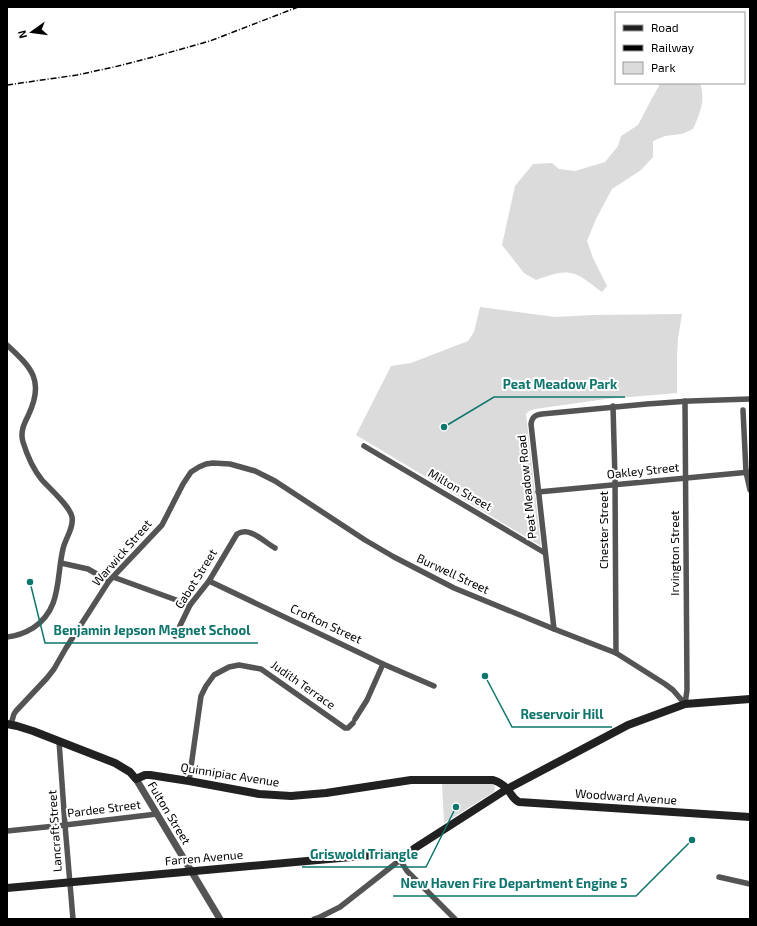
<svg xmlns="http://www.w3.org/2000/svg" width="757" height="926" font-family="'Exo 2',sans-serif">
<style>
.green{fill:#dbdbdb}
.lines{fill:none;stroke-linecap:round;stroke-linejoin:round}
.minor{stroke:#545454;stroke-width:5.5}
.tertiary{stroke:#545454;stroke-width:7}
.secondary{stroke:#212121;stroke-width:8}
.rail{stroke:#000;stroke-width:1.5;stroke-dasharray:6 2 1 2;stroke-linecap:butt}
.labels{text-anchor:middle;stroke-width:4;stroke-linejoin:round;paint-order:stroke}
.street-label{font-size:12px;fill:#000;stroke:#fff}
.leader{fill:none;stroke:#0f766e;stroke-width:1.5}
.callout-dot{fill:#0f766e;stroke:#fff;stroke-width:1.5}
.callout-label{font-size:13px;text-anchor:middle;font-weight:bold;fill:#0f766e;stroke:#fff;stroke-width:4;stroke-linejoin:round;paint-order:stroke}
</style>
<rect width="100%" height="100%" fill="#fff"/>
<!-- green -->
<g class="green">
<path d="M659,83H700C706,99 700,114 693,129L682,134L665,136L653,141V157L641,170L612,189L596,219L587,241L593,258L607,286L602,292C593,286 581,274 570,273C559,271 545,277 536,280L524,273L502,245L515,186L533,164L552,163L559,169L575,171L605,162L618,146L621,136L638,125L651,100L659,86Z"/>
<path d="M480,307L555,317L593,315L682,314L678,338L677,357V393L606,399L535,409L529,411L526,414L541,546L356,435L391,366L411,363L468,341L474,332Z"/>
<path d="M442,783H491L494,785L495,789L494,792L444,823Z"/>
</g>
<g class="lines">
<!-- minor -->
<g class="minor">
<path d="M7,345C32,368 45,381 28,416C24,424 20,432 23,442C27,455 33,469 42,480C49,488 70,506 72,517C74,528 65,539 63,549C56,578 62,609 33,628C25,633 16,636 7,637"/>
<path d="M613,406L615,479L616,653"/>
<path d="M743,410L746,472L750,490"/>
<path d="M364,446L545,553"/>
<path d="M538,492L750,472"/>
<path d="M61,563L88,569L109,581"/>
<path d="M113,577L190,605"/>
<path d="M209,581L383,664L434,686"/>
<path d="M554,629L531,424C532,417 535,415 542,414L647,404L690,401L750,399"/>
<path d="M175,636L190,605L209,581L237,534C250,526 264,542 275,548"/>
<path d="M685,704L687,690L685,401"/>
<path d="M355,719L367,700L383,664"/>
<path d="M11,724L14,714L16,711L47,678L54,669L66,648L109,581L162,525L183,484L191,472L199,467L206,464L213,463L230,464L255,471L275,481L365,540L394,557L454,588L554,629L616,653L665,684L673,690L685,704"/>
<path d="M59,741L65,825L73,919"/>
<path d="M189,781L201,696L206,686L214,675L229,667L239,665L261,669L345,728H348L353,723"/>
<path d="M7,831L65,825L157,814"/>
<path d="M719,877L750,884"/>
<path d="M314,919L320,917L340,907L400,860L407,871L455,919"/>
</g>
<!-- tertiary -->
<path class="tertiary" d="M136,779L220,919"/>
<!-- secondary -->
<g class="secondary">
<path d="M7,724L17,726L33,731L115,763L130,772L136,779L145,775H150L189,781L259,794L291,796L326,793L411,780H493C499,782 504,785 508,790C512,795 513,799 519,802L750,817"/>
<path d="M7,888L385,854H393L400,860L415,848L507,789L628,725L685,704L750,699"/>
</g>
<!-- rail -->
<path class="rail" d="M7,85L77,75L114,67L153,57L210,41L298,7"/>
</g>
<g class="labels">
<!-- street labels -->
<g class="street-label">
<text transform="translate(643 471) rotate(-6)" y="4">Oakley Street</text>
<text transform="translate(527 487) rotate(-96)" y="4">Peat Meadow Road</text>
<text transform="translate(460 490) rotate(30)" y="4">Milton Street</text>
<text transform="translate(604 530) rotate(-90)" y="4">Chester Street</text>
<text transform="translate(122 553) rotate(-49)" y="4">Warwick Street</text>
<text transform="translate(675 553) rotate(-90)" y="4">Irvington Street</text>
<text transform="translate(453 574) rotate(25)" y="4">Burwell Street</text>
<text transform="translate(196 579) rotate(-58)" y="4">Cabot Street</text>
<text transform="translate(326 624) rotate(25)" y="4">Crofton Street</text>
<text transform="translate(303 685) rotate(35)" y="4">Judith Terrace</text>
<text transform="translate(230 775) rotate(9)" y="4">Quinnipiac Avenue</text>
<text transform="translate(626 797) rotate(4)" y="4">Woodward Avenue</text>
<text transform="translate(104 809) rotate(-7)" y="4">Pardee Street</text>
<text transform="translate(169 813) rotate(59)" y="4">Fulton Street</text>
<text transform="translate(55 831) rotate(-94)" y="4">Lancraft Street</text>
<text transform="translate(204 858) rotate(-5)" y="4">Farren Avenue</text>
</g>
</g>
<!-- callouts -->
<path class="leader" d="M444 427L494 397H625M30 582L45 643H258M485 676L512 727H612M456 807L426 867H302M692 840L636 896H393"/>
<g class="callout-dot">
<circle cx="444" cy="427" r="4"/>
<circle cx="30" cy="582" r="4"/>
<circle cx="485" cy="676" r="4"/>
<circle cx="456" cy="807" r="4"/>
<circle cx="692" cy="840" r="4"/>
</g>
<g class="callout-label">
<text x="560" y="389">Peat Meadow Park</text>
<text x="152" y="635">Benjamin Jepson Magnet School</text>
<text x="562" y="719">Reservoir Hill</text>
<text x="364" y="859">Griswold Triangle</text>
<text x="514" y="888">New Haven Fire Department Engine 5</text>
</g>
<!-- border -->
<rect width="757" height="926" fill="none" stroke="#000000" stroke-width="16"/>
<!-- legend -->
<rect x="615" y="12" width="130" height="72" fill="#ffffff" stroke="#999999"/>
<rect x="623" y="25" width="20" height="6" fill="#212121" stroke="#999999"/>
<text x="651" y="32" font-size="12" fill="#000000">Road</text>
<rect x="623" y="45" width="20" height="6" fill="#000000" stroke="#999999"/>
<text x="651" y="52" font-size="12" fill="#000000">Railway</text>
<rect x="623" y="62" width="20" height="12" fill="#dbdbdb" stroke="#999999"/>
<text x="651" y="72" font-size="12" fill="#000000">Park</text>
<!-- north arrow -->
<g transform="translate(32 32) rotate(256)" stroke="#ffffff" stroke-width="3" paint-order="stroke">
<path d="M0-3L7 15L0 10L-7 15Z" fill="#000000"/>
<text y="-6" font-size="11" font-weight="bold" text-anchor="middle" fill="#000000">N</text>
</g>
</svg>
